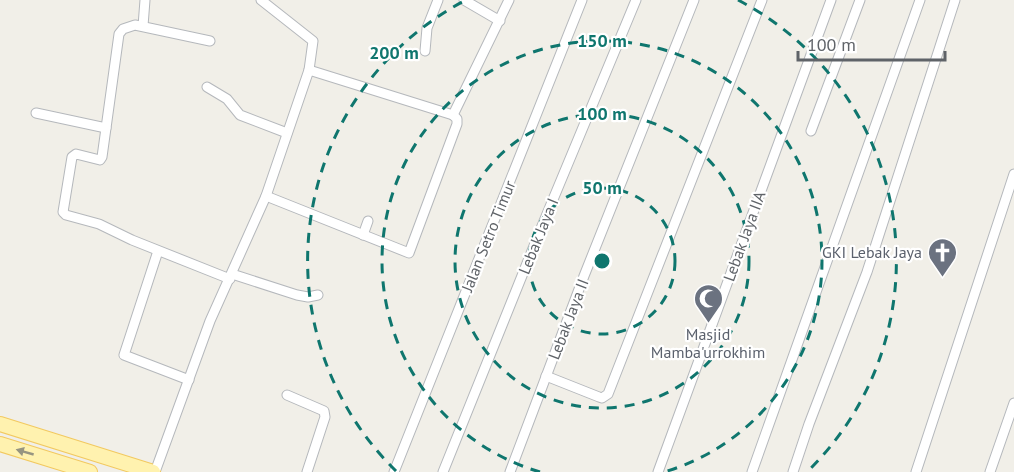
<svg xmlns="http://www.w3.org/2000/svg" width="1014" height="472" font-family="'PT Sans',sans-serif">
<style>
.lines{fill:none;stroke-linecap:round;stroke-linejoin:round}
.minor-casing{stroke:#b5b8bc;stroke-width:11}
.primary-casing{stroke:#f2c960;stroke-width:16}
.minor{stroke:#fff;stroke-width:9}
.primary{stroke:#fff2af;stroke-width:14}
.oneway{fill:#979581}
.ring{fill:none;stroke:#0f766e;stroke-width:3;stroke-dasharray:10 8}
.labels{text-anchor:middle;stroke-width:4.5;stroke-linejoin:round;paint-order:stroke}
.street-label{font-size:16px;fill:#5f6368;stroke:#fff}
.worship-label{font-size:16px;fill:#5b616d;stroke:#fff;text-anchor:end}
.centre{fill:#0f766e;stroke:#fff;stroke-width:3}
.ring-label{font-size:18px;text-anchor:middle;font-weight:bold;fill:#0f766e;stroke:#fff;stroke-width:4.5;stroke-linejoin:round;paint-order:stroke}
</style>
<rect width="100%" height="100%" fill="#f1efe8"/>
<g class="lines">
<defs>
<g id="minor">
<path d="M464,0L500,21"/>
<path d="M143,26L145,0"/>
<path d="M210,41L135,25L123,29L119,34L102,157L100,160L76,154L72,157L63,212L66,215L99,224L132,240L230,279"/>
<path d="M425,51L427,28L438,0"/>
<path d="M309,70L453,115"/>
<path d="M207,87L227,99L240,115L287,133"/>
<path d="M36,113L106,128"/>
<path d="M453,115L509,0"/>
<path d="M811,131L860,0"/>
<path d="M266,196L409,253L457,124V119L453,115"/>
<path d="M363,235L368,221"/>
<path d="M158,251L124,355L189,380"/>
<path d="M232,274L297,295L308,297L318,295"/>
<path d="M546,376L599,397L602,398L608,394L762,0"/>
<path d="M287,395L324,411L325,417L307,472"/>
<path d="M155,472L210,321L266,196L309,70L313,41L261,0"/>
<path d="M394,472L582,0"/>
<path d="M443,472L542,226L636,0"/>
<path d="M510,472L584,276L694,0"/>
<path d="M658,472L831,0"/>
<path d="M752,472L920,0"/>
<path d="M793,472L809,424L867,272L955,0"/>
<path d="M916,472L1014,174"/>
<path d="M990,472L1014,403"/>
</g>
<g id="primary">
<path d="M0,424L153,472"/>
<path d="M0,444L90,472"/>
</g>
</defs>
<!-- minor casing -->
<use href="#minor" class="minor-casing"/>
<!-- primary casing -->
<use href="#primary" class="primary-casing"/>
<!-- minor -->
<use href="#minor" class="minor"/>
<!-- primary -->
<use href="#primary" class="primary"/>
</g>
<!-- one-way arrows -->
<defs><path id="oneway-solid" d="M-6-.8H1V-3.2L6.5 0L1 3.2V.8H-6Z" transform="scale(1.5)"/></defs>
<use class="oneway" href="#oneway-solid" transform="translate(25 452) rotate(-164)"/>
<!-- distance rings -->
<g class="ring">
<circle cx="602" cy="261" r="73"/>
<circle cx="602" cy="261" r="147"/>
<path d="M540 472A220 220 0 1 1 664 472"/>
<path d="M396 471A294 294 0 0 1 466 0M738 0A294 294 0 0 1 808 471"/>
</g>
<!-- icons -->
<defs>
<symbol id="church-pin" viewBox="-11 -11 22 30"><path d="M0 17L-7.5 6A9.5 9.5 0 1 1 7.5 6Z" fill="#6b7280" stroke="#fff"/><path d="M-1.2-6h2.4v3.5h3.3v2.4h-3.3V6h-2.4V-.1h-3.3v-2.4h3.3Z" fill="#fff"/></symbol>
<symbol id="mosque-pin" viewBox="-11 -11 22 30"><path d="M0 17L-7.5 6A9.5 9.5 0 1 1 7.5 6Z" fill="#6b7280" stroke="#fff"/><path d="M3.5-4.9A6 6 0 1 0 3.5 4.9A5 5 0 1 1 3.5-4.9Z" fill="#fff"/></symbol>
</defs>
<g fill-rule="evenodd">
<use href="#church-pin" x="926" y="236" width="33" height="45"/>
<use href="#mosque-pin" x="692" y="282" width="33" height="45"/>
</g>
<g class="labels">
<!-- street labels -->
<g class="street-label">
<text transform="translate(488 236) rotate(-68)" y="6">Jalan Setro Timur</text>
<text transform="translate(538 236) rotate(-68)" y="6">Lebak Jaya I</text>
<text transform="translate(744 236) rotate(-70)" y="6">Lebak Jaya IIA</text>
<text transform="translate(568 319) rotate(-69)" y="6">Lebak Jaya II</text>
</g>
<!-- worship labels -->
<g class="worship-label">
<text x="922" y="258">GKI Lebak Jaya</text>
<text x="708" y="340" text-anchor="middle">Masjid<tspan x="708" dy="18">Mamba'urrokhim</tspan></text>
</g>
</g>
<circle cx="602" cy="261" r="9" class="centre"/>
<g class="ring-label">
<text x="602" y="47">150 m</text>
<text x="394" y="59">200 m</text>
<text x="602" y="120">100 m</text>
<text x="602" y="194">50 m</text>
</g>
<!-- scale -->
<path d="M798 51v9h147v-9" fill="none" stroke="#5f6368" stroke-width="3"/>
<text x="807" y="51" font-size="18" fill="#5f6368" stroke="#ffffff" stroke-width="4.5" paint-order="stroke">100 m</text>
</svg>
